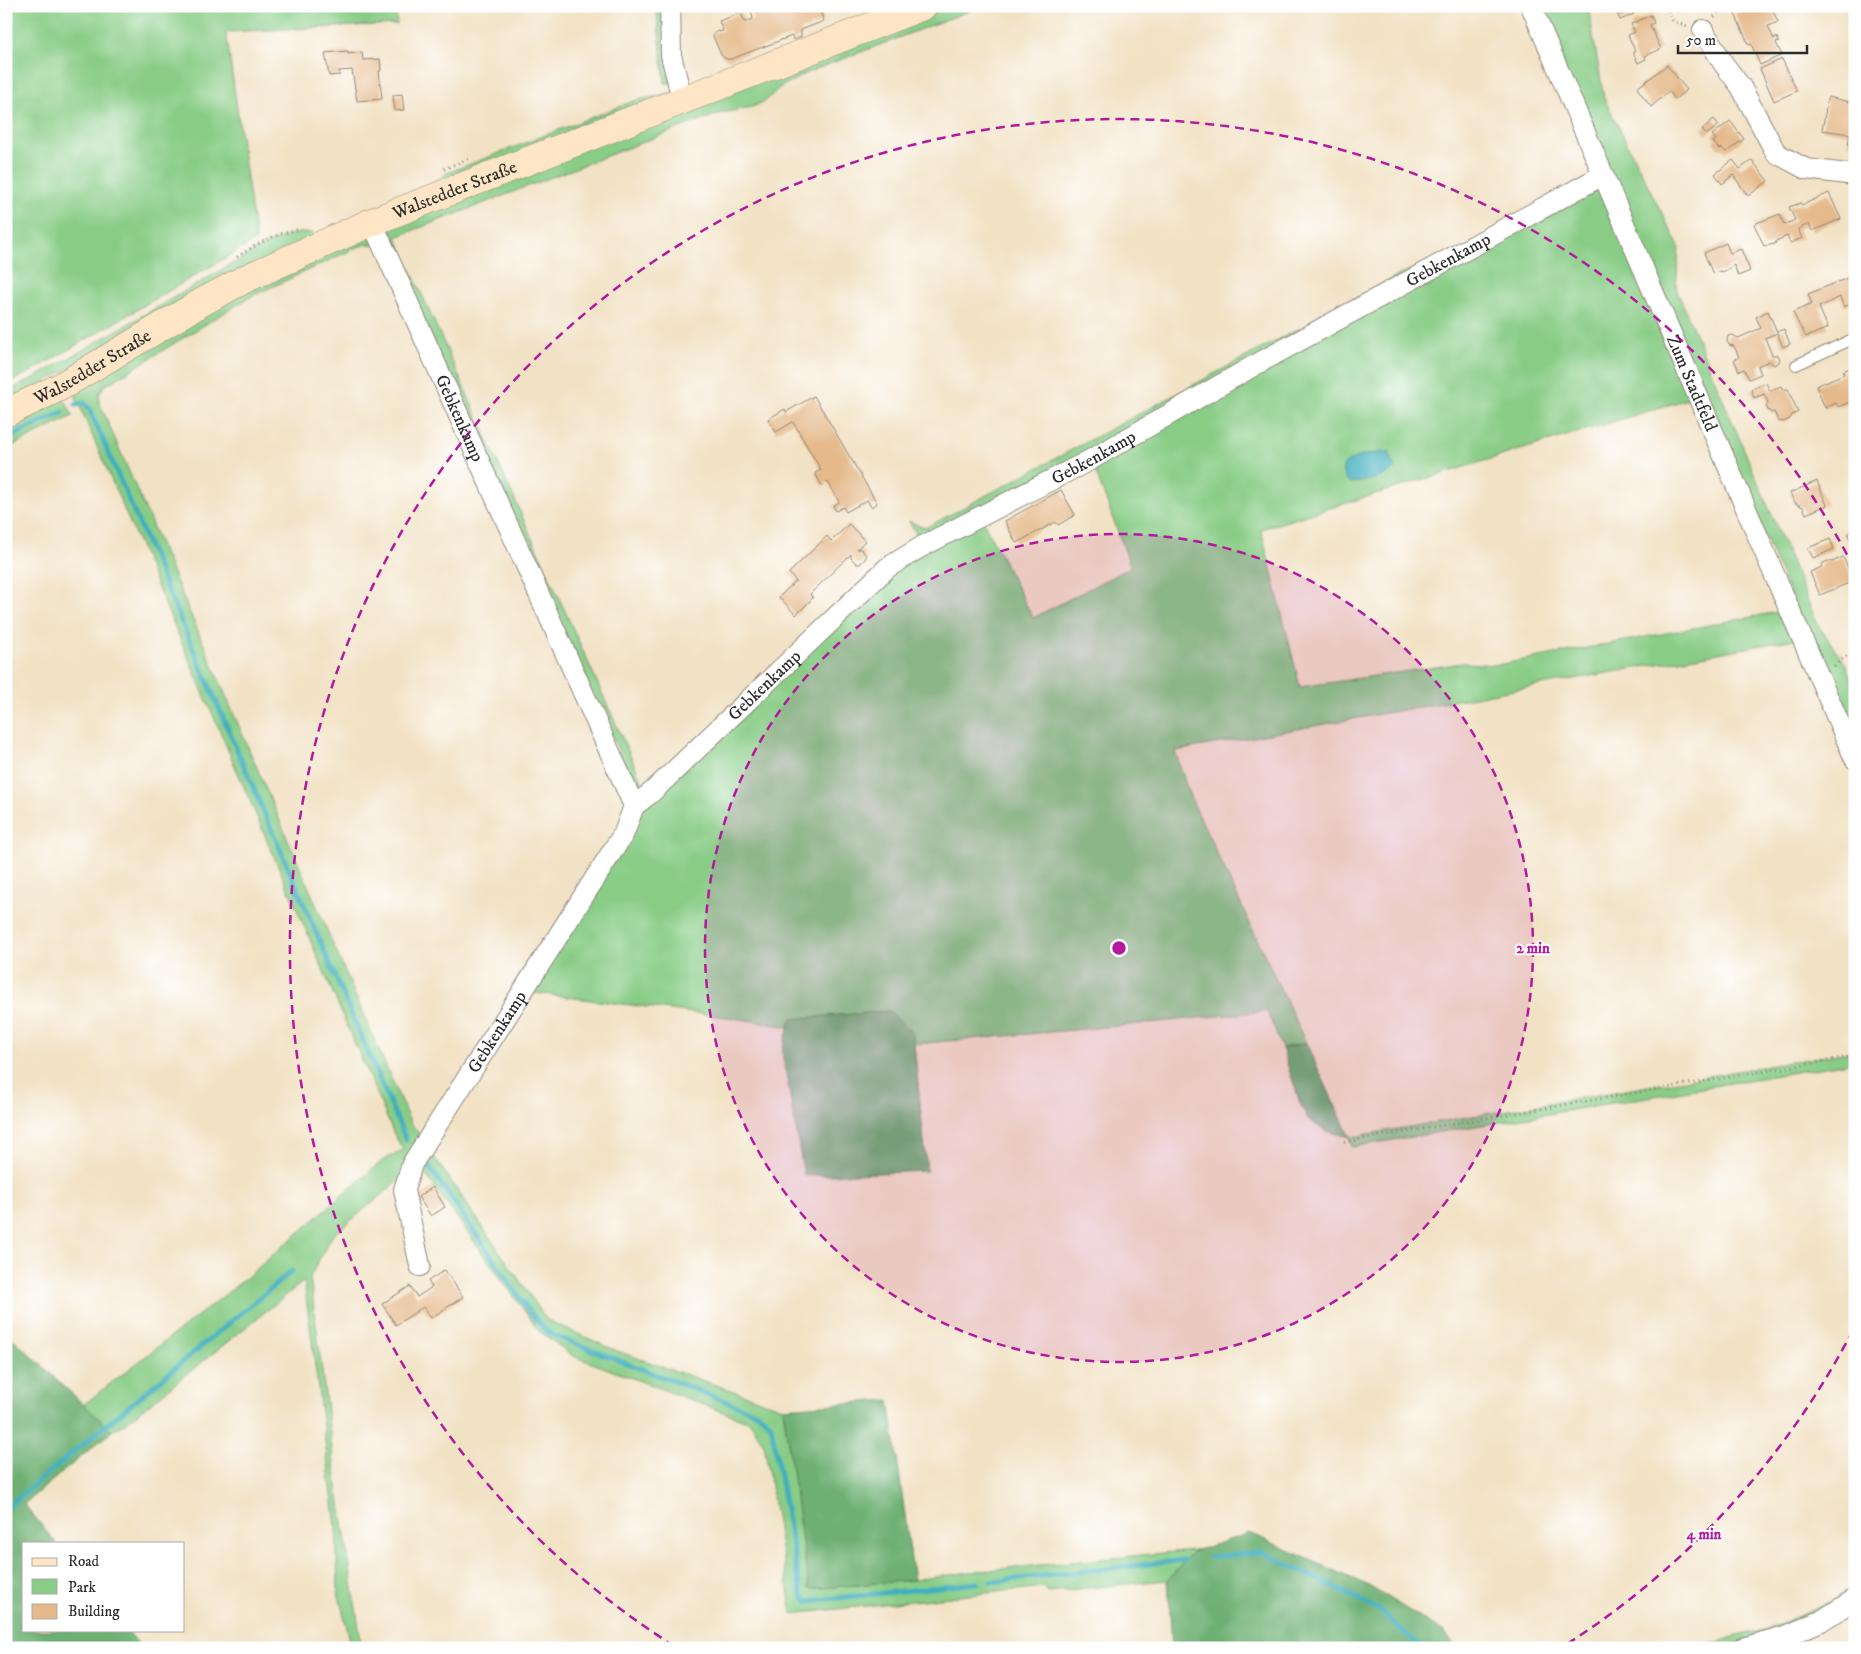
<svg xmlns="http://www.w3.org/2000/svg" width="1861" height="1654" font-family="'IM FELL DW Pica',serif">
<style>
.green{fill:#88cc86;stroke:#5a7c58}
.forest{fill:#6eb073;stroke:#4c6e4f}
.water{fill:#41afbe;stroke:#366d74}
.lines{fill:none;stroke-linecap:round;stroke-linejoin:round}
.stream{stroke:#41afbe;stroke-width:5}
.building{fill:#e5b98a}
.service-casing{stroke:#8e8678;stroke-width:12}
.minor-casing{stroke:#8e8678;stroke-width:22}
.secondary-casing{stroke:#8e8678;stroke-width:29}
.path{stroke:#8e8678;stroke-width:3;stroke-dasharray:1 4;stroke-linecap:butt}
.service{stroke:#fff;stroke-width:10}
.minor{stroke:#fff;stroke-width:20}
.secondary{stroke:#fee5c5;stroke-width:28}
.ring{fill:none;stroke:#b5179e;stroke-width:2.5;stroke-dasharray:9 6}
.labels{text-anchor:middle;stroke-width:4;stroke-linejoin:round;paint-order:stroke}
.street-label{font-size:18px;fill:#2b2b2b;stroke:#fff}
.centre{fill:#b5179e;stroke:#fff;stroke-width:2.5}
.ring-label{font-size:15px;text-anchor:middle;font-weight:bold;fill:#b5179e;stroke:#fff;stroke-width:4;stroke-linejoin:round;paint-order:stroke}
</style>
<rect width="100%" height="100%" fill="#fff"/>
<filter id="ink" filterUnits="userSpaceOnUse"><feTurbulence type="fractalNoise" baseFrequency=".02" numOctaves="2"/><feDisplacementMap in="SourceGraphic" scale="10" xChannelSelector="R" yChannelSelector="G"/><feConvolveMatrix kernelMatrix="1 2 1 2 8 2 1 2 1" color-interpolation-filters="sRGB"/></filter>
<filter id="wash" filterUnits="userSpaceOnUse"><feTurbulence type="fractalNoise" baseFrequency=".0096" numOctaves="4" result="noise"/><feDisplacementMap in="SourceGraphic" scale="20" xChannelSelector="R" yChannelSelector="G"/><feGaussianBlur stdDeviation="1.12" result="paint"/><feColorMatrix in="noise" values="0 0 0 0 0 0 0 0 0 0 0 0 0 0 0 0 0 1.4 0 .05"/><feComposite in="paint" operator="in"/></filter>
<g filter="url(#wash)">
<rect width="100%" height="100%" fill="#f2e2c5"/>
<!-- green -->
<g class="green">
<path d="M6,6H395L397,24L226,32L256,240L32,371L6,384Z"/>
<path d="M656,6H666L673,83H665Z"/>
<path d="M947,6H982L811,71L779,88L766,101L752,107L722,113L690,124L396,237L644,786L637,792L384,231L392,222Z"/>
<path d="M1537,6H1588L1604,98L1679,247L1676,288L1818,625L1845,663L1855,689V746Z"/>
<path d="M674,92L426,191L447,173L634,101Z"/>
<path d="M1584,190H1596L1604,194L1691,398L1261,529L1300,687L1463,663L1497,665L1783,611L1796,639L1175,751L1189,794L1306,1043L1282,1048L1267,1011L1118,1026L914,1044L912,1034L791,1019L789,1027L734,1018L535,993L521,1006L642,809L891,570L983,521L1033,618L1131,567L1093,465Z"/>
<path d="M362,232L380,246L368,244L358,247L250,297L103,387L99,395V402L410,1122L422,1138L404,1176L332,1236L310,1277L333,1457L362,1648H352L338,1592L336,1526L304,1281L128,1421L112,1431L83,1405L245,1279L382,1161L403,1150L393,1132L76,398L75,389L251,282Z"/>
<path d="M299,233H313L315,236L6,403V392L36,377L263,246L285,236Z"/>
<path d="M1419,270L921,543L909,521L919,526L927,527L1405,272Z"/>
<path d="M60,398L66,402L73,416L6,449V421Z"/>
<path d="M1855,1051V1062L1352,1147L1350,1137Z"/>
<path d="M428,1148L547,1320L617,1351L783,1408L810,1589L914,1580L969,1572L1203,1549L1192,1552L1168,1580L1047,1592L1043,1587L792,1614L764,1444L750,1422L573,1356L539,1331L418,1164Z"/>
<path d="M1855,1586V1595L1784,1631L1723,1648H1695L1778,1625L1828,1603Z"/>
</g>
<!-- forest -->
<g class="forest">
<path d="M889,1011L913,1034L927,1171L804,1176L782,1051L791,1019Z"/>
<path d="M1306,1043L1350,1137L1325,1131L1308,1119L1300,1103L1282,1048Z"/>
<path d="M6,1332L112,1431L24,1504L56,1543H24V1630H127L142,1648H6Z"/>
<path d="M889,1400L914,1580L809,1589L783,1408Z"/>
<path d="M1250,1533L1367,1585L1443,1631L1457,1648H1172L1168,1580L1192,1552Z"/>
</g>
<!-- water -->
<path class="water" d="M1382,452H1389L1395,468C1384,478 1365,482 1349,483C1328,460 1365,455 1382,452Z"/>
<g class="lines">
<!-- stream -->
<g class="stream">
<path d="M76,405L84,403L89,408L406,1140"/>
<path d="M6,439L63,412"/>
<path d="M426,1162L529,1311L544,1329L553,1335L759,1414L765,1418L771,1425L800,1588L802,1596L808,1601L978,1583"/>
<path d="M6,1508L292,1271"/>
<path d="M1209,1557L1262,1552L1379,1610L1422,1648"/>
<path d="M991,1582L1185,1560"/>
</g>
</g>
<g id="blocks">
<!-- building -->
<g class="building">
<path d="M750,6H818L824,21L801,30V37L793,40L792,36L731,59H726L721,55L713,36L716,32L723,31L719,21L741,13L745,22L753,19Z"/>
<path d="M1617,6H1631L1634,14L1620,20L1616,10L1618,9Z"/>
<path d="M1752,6H1758L1759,9L1766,6H1771L1778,22L1768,26L1774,39L1777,37L1779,42L1776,43L1782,55L1760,65L1751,44L1749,45L1735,14Z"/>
<path d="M1651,15L1654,23L1650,25L1661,49L1645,56L1646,59L1638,63L1633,52L1635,51L1628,35L1635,32L1631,24Z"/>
<path d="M348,51V54L362,52L363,60L380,59L381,71H379L382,99L357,101L352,70L339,71L340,75L329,76L325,53Z"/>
<path d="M1782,59L1797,91L1774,101L1760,69Z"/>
<path d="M1667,65L1687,90L1675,99L1669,91L1651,107L1637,88Z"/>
<path d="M402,94L404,110L395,111L393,95Z"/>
<path d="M1828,97L1855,103L1852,125H1855V145L1848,144L1850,134L1822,130Z"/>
<path d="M1714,119L1719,125L1706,135L1702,129Z"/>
<path d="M1730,121L1744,139L1726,152L1722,148L1719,149L1713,142L1716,140L1712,135Z"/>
<path d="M1733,160L1740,169L1752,160L1768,181L1748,196L1733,175L1722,184L1715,174Z"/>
<path d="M1829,193L1841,219L1812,231L1809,224L1798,229L1802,238L1790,243L1787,236L1776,241L1775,244L1764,246L1754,224L1780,214L1784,225L1795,220L1789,207L1801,203L1802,205Z"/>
<path d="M1726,243L1730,253L1741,249L1750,271L1738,276L1734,265L1723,272L1720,271L1713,274L1704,253Z"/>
<path d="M1855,275V302L1844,307L1840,297L1819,307L1828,328L1806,337L1802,329H1801L1793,312L1812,304L1808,294Z"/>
<path d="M1768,311L1777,332L1784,329L1790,344L1783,347L1777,333L1765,338L1772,355H1778L1780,359L1778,363L1774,365L1769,361L1758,366L1761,374L1749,379L1744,369L1739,371L1734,360L1739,357L1734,346L1729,345L1727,341L1728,336L1733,335L1738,338L1761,328L1756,317Z"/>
<path d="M1855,366V391L1853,392L1855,400L1838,407L1836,403L1825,408L1816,386L1844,374L1843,371Z"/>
<path d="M1766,383L1770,391L1781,386L1782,389H1788L1798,412L1792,415L1790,419L1783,422L1778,421L1774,412L1772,413L1768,410L1766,406L1768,402L1764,394L1754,398L1751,389Z"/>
<path d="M814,396L877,503L871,507L867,500L846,512L843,507L836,511L833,506L839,502L828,482L822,486L815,473L821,470L793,422L776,432L768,419L785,409L786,412Z"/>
<path d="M1855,478V492L1848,481Z"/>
<path d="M1817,481L1827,505L1806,514L1803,507L1795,503L1790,493Z"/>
<path d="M1061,490L1075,515L1058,525L1056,522L1016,543L1005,521Z"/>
<path d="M849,524L865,541L857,549H861L866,555V558L860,564H857L851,558V554L810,594L813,598L796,615L779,597L796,581L789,573L827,536L831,541Z"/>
<path d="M1830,539L1834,549L1813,558L1808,548Z"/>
<path d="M1843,557L1854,581L1820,595L1810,572L1822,567L1823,563L1828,561L1832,562Z"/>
<path d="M433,1187L445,1207L431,1216L418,1197Z"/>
<path d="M445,1270L463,1297L431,1318L423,1307L396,1325L382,1304L410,1286L417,1297L432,1287L428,1281Z"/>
</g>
</g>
</g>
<g filter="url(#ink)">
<use href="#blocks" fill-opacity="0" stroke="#8e8678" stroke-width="1"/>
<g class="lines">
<defs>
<g id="service">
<path d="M1796,365L1855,338"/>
<path d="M1854,535H1855"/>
</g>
<g id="minor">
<path d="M670,6L671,55L682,99"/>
<path id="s1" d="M1531,6L1771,567L1855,759"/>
<path d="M1703,30L1723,63L1741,87L1776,153L1806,169L1855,175"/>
<path id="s2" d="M372,222L634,806L652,792L887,568L921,547L1090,460L1255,365L1603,175"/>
<path id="s3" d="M420,1266L404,1190L412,1164L624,833L634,806"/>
<path d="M1742,1648L1788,1635L1821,1621L1855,1599"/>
</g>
<g id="secondary">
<path id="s4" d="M6,413L60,387L204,301L247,278L372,222L923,6"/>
</g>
</defs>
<!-- service casing -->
<use href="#service" class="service-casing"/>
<!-- minor casing -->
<use href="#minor" class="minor-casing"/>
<!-- secondary casing -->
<use href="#secondary" class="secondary-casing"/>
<!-- path -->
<g class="path">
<path d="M1666,6L1673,21L1687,26"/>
<path d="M1714,17L1724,6"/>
<path d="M444,169L470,158"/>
<path d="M237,257C256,245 275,233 297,230"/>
<path d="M1834,666L1855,649"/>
<path d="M1344,1142L1855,1056"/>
</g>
<!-- service -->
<use href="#service" class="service"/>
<!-- minor -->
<use href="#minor" class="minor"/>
<!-- secondary -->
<use href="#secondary" class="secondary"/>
</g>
</g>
<!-- distance rings -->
<circle cx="1119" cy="948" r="414" fill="#b5179e" fill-opacity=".12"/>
<g class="ring">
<circle cx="1119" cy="948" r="414"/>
<path d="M1853 1330A828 828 0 0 1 1564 1646M674 1646A828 828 0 1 1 1853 566"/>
</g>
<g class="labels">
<!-- street labels -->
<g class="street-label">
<text dy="6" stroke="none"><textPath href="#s4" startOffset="502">Walstedder Straße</textPath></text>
<text dy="6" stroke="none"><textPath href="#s2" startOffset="1628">Gebkenkamp</textPath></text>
<text dy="6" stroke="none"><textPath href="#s4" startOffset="98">Walstedder Straße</textPath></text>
<text dy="6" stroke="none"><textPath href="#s1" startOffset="410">Zum Stadtfeld</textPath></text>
<text dy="6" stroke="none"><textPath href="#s2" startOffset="215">Gebkenkamp</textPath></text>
<text dy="6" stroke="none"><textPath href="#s2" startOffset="1222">Gebkenkamp</textPath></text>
<text dy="6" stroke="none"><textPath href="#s2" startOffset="818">Gebkenkamp</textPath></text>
<text dy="6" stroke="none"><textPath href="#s3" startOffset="262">Gebkenkamp</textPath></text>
</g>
</g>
<circle cx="1119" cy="948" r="8" class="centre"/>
<g class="ring-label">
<text x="1533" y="953">2 min</text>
<text x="1704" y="1539">4 min</text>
</g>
<!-- margin -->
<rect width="1861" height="1654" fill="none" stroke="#fff" stroke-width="25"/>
<!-- legend -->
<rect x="22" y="1542" width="162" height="90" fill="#ffffff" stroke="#aaaaaa"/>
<rect x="32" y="1558" width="25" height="8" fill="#fee5c5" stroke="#aaaaaa"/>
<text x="68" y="1566" font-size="15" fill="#2b2b2b">Road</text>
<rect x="32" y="1579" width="25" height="15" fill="#88cc86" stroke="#aaaaaa"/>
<text x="68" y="1592" font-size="15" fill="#2b2b2b">Park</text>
<rect x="32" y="1604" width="25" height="15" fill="#e5b98a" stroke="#aaaaaa"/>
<text x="68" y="1616" font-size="15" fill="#2b2b2b">Building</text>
<!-- scale -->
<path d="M1678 45v8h129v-8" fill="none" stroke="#2b2b2b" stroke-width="2.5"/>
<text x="1686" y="45" font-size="15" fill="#2b2b2b" stroke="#ffffff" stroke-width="4" paint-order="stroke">50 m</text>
</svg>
